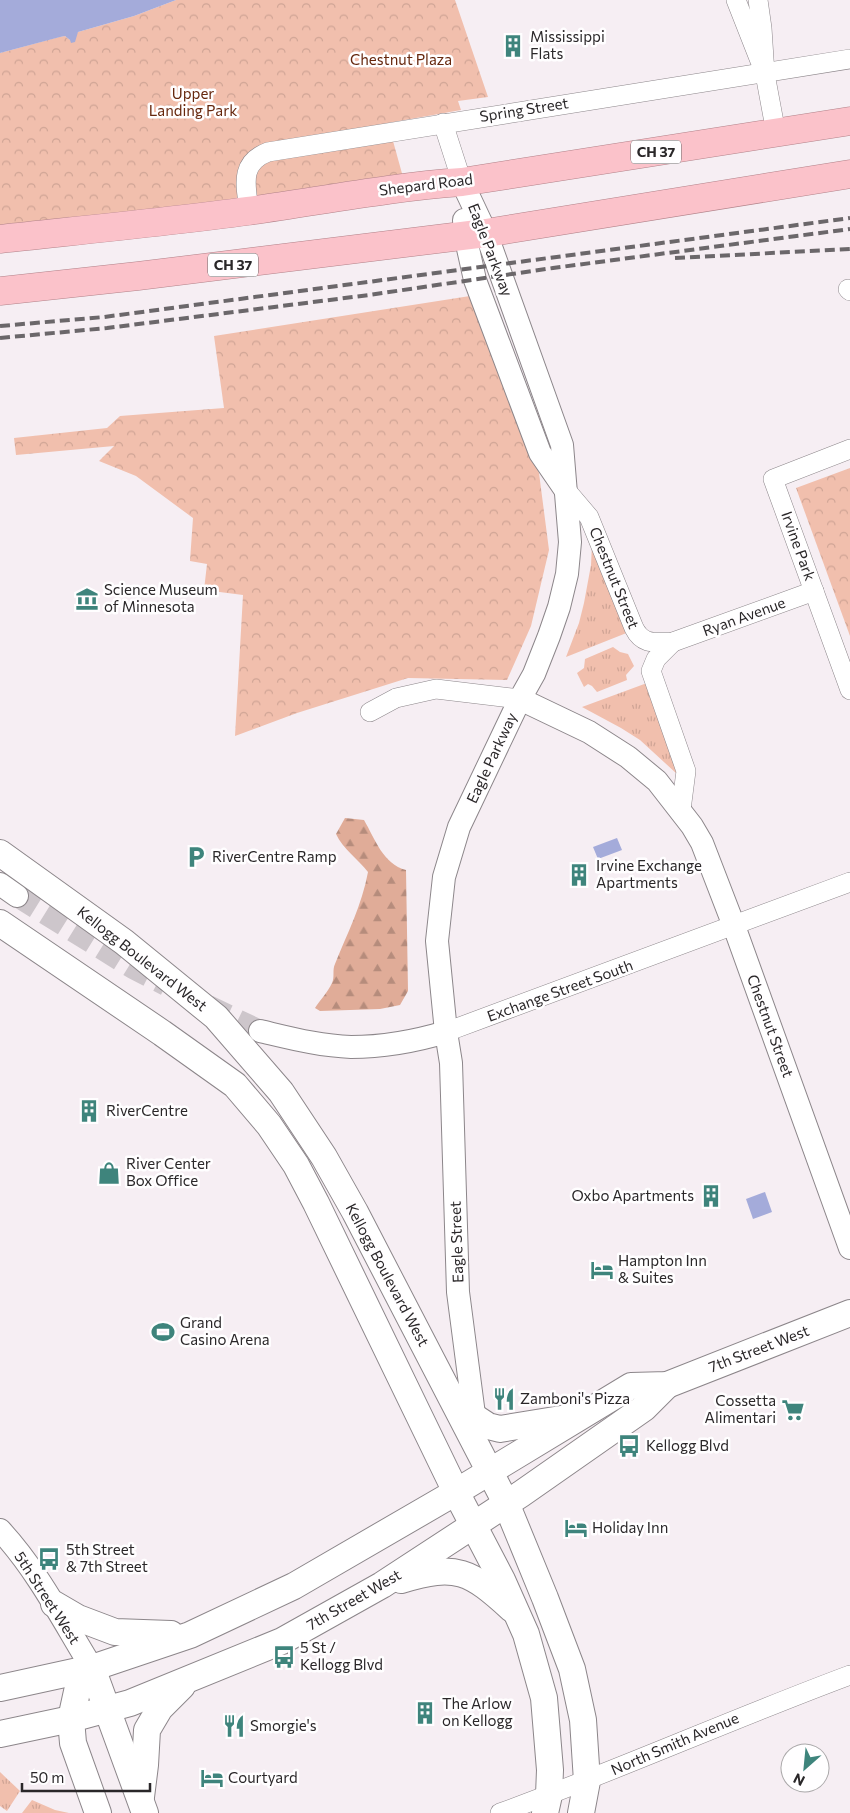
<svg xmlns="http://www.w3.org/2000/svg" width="850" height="1813" font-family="Commissioner,sans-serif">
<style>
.grass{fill:url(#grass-tufts)}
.forest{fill:url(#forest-firs)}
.park{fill:url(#park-crowns)}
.water{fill:#a4abda}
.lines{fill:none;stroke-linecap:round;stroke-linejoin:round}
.tertiary-tunnel{stroke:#cdc6cb;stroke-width:22;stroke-dasharray:22 11;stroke-linecap:butt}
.minor-casing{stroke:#8c868a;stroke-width:20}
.tertiary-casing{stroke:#8c868a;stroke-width:24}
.secondary-casing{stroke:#8c868a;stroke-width:28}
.trunk-casing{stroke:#b18289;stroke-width:29}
.minor{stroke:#fff;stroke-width:19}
.tertiary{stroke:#fff;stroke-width:22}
.secondary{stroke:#fff;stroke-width:26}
.trunk{stroke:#fbc2ca;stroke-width:28}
.rail{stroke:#6b676a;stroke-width:4;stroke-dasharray:10 5;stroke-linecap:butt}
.labels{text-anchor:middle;stroke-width:5;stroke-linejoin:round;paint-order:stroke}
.shield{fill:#fffeff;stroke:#6a6869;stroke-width:1}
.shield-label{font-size:14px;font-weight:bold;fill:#2a2729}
.poi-label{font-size:15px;fill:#2a2729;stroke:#fffeff;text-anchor:start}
.park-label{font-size:15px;fill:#66270d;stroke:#fffeff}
.street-label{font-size:15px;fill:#2a2729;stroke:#fffeff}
</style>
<defs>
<pattern id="grass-tufts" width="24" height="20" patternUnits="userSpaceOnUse" patternTransform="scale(1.25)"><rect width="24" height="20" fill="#f1bfad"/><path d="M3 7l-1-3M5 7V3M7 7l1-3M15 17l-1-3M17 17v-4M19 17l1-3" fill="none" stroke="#cfa495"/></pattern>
<pattern id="forest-firs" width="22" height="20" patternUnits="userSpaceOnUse" patternTransform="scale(1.25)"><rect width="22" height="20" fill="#e0ac98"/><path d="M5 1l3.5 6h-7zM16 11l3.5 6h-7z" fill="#b68c7c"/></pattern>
<pattern id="park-crowns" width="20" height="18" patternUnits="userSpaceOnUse" patternTransform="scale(1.25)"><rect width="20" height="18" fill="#f1bfad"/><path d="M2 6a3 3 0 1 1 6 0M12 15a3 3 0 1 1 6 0" fill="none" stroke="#cfa495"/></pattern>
</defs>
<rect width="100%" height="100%" fill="#f6eef3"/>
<!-- grass -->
<g class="grass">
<path d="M592,544L629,632L566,657L579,623L584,603L591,565Z"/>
<path d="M613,647L620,652L628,654L634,666L626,675L627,680L597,692L592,686L588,684L584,687L577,673L584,668L585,659Z"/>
<path d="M647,683L677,774L640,740L621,728L582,707Z"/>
<path d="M0,1772L20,1791L7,1811L0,1806Z"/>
<path d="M32,1800L55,1810L69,1813H22Z"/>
</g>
<!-- forest -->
<path class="forest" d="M345,818L364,820C375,839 383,864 406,870L408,991L400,1005L380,1009L320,1011L315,1008C320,1000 328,992 332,983C335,977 332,970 335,964C347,934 362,905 368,872C358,859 343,849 336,834Z"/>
<!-- park -->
<g class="park">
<path d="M176,0H455L488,97L458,101L461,110L388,123L403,177L271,197L0,226V53L59,37L65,36L70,40L78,32L134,16Z"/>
<path d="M470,296L539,473L549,550L531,626L507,680L408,678L297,713L235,736L243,595L204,590L207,564L190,561L193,518L136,476L99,461L114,446L16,455L14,438L107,428L120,416L224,408L214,336Z"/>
<path d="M850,468V636L796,488Z"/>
</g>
<!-- water -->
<g class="water">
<path d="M0,0H176L134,16L78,32L75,42L71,43L70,40L65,36L60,37L0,53Z"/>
<path d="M617,838L622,850L598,859L593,847Z"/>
<path d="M765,1192L772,1212L753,1219L746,1199Z"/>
</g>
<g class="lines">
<!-- tertiary-tunnel -->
<g class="tertiary-tunnel">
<path d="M17,896L133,968L166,985"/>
<path d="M208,1006L260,1031"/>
</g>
<defs>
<g id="minor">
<path d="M736,0L760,61"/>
<path d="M758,0L762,28L765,74L776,133"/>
<path d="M443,123L462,182"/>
<path d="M249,210C246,186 239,163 268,152L850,59"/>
<path d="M848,289L850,291"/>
<path d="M850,449L773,479L850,690"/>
<path d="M566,490L589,517L634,628C643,646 656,642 673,642L814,591"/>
<path d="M673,642L656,659L651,671L686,771L681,810"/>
<path d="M370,712L396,698L436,689L520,699"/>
<path d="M446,1032L850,882"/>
<path d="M500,1813C618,1770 732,1719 850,1675"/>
</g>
<g id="tertiary">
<path d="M462,182L486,233L562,445L570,542L567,574L559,607L549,636L534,674L520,699L459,827L444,877L437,941L446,1032L451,1063L458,1292L476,1430"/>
<path d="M464,220L465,235L475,280L540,453L564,488"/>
<path d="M520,699L589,732L628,757L657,781L692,826L702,843L734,926L850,1248"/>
<path d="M0,884L17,896"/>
<path d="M260,1031C290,1038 320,1046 351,1047C383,1047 416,1041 446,1032"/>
<path d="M0,1530C38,1571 63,1621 92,1668"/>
</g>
<g id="secondary">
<path d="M0,853L124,942L216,1017L281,1092L324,1157L355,1212L506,1503L545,1598L572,1669L583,1720L587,1781L581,1813"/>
<path d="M0,923L162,1033L235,1085L269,1125L296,1165L316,1203L456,1492L502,1580L526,1634L544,1698L550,1770L549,1795L545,1813"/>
<path d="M456,1405L488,1426L500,1429L567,1418"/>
<path d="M401,1580C457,1563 470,1571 512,1609"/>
<path d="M54,1604L78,1618L115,1632L171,1634"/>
<path d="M92,1668L145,1813"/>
<path d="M92,1668L78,1687L71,1719L73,1743L98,1813"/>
<path d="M0,1688L92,1668L190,1635L294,1586L456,1492L631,1386L667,1385L850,1313"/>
<path d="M0,1734L71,1719L130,1703L282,1641L382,1585L521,1494L644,1408L667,1385"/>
<path d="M141,1797L145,1765L147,1730L160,1708L182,1686"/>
</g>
<g id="trunk">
<path d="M0,239C83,230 166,222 248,211C320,201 390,187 462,182L850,121"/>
<path d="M0,291L138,276L486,233L850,174"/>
</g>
</defs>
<!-- minor casing -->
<use href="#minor" class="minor-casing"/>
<!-- tertiary casing -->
<use href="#tertiary" class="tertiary-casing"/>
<!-- secondary casing -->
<use href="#secondary" class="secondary-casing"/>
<!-- trunk casing -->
<use href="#trunk" class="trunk-casing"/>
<!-- minor -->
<use href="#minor" class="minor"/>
<!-- tertiary -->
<use href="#tertiary" class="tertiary"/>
<!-- secondary -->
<use href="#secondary" class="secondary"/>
<!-- trunk -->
<use href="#trunk" class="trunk"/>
<!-- rail -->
<g class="rail">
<path d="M675,258L850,249"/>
<path d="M0,326L104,317L850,218"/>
<path d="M0,338L107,328L369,295L553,268L850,229"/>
</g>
</g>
<!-- icons -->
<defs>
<symbol id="building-bare" viewBox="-9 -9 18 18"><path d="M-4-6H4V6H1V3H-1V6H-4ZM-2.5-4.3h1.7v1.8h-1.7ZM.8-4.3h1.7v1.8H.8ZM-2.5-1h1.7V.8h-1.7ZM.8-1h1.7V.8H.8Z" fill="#3e847c" stroke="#fffeff" stroke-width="2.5" paint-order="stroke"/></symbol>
<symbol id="museum-bare" viewBox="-9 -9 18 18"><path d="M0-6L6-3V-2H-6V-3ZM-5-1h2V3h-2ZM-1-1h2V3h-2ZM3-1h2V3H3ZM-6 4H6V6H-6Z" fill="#3e847c" stroke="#fffeff" stroke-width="2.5" paint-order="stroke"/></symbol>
<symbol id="parking-bare" viewBox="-9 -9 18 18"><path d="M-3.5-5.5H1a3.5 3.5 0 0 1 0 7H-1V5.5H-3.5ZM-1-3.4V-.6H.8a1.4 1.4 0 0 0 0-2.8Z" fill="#3e847c" stroke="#fffeff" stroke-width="2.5" paint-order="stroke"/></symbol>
<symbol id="shop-bare" viewBox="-9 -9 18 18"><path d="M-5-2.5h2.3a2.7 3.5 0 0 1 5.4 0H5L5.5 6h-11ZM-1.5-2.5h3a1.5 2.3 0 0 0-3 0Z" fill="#3e847c" stroke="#fffeff" stroke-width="2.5" paint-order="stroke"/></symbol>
<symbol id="hotel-bare" viewBox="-9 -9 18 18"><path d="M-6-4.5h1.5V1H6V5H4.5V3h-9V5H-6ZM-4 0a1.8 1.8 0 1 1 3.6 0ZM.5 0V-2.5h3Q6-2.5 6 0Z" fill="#3e847c" stroke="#fffeff" stroke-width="2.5" paint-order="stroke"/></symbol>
<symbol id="stadium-bare" viewBox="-9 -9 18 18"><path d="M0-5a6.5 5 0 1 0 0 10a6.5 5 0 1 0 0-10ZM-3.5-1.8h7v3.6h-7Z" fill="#3e847c" stroke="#fffeff" stroke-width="2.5" paint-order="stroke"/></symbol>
<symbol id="restaurant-bare" viewBox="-9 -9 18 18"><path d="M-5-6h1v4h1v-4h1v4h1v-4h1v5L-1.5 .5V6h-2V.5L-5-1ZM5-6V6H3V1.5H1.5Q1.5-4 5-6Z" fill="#3e847c" stroke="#fffeff" stroke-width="2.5" paint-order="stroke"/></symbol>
<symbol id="supermarket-bare" viewBox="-9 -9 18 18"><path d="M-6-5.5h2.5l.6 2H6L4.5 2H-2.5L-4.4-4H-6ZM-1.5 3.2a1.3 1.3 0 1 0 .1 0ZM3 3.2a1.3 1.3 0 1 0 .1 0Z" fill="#3e847c" stroke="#fffeff" stroke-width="2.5" paint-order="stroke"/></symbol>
<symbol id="bus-bare" viewBox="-9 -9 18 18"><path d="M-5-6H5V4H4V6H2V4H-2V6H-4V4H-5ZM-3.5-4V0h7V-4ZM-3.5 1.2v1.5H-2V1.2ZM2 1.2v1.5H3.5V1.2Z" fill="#3e847c" stroke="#fffeff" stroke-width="2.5" paint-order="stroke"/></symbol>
</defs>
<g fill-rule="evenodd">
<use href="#building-bare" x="497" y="30" width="32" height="32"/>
<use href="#museum-bare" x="71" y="583" width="32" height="32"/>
<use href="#parking-bare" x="180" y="841" width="32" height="32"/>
<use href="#building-bare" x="563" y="859" width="32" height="32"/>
<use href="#building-bare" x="73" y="1095" width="32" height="32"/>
<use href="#shop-bare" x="93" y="1157" width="32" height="32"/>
<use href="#building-bare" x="695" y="1180" width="32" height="32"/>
<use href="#hotel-bare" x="586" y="1254" width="32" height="32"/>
<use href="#stadium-bare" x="147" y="1316" width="32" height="32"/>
<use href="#restaurant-bare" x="488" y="1383" width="32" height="32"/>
<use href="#supermarket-bare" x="777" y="1394" width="32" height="32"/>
<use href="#bus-bare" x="613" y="1430" width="32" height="32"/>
<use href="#hotel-bare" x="560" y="1512" width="32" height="32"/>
<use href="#bus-bare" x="33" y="1543" width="32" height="32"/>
<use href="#bus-bare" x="268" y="1641" width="32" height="32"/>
<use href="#building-bare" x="409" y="1697" width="32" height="32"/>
<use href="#restaurant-bare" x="218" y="1710" width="32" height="32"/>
<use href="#hotel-bare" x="196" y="1762" width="32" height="32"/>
</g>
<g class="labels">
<!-- shield labels -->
<g class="shield">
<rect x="631" y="140.5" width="50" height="23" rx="4"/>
<rect x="208" y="253.5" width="50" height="23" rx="4"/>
</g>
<g class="shield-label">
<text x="656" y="157">CH 37</text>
<text x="233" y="270">CH 37</text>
</g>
<!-- poi labels -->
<g class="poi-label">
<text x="530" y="42">Mississippi<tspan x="530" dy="17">Flats</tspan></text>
<text x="104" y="595">Science Museum<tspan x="104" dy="17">of Minnesota</tspan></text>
<text x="212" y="862">RiverCentre Ramp</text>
<text x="596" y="871">Irvine Exchange<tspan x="596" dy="17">Apartments</tspan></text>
<text x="106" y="1116">RiverCentre</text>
<text x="126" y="1169">River Center<tspan x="126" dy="17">Box Office</tspan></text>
<text x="694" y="1201" text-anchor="end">Oxbo Apartments</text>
<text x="618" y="1266">Hampton Inn<tspan x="618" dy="17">&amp; Suites</tspan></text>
<text x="180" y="1328">Grand<tspan x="180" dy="17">Casino Arena</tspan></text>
<text x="520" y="1404">Zamboni's Pizza</text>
<text x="776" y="1406" text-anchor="end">Cossetta<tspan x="776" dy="17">Alimentari</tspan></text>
<text x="646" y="1451">Kellogg Blvd</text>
<text x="592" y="1533">Holiday Inn</text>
<text x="66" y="1555">5th Street<tspan x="66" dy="17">&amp; 7th Street</tspan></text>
<text x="300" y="1653">5 St /<tspan x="300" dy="17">Kellogg Blvd</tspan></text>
<text x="442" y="1709">The Arlow<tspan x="442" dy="17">on Kellogg</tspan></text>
<text x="250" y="1731">Smorgie's</text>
<text x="228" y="1783">Courtyard</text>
</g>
<!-- park labels -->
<g class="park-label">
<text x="401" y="65">Chestnut Plaza</text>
<text x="193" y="99">Upper<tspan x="193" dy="17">Landing Park</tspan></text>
</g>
<!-- street labels -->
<g class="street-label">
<text transform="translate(524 110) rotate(-9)" y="5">Spring Street</text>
<text transform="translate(426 185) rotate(-7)" y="5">Shepard Road</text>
<text transform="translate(490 250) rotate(69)" y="5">Eagle Parkway</text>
<text transform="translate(798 546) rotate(70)" y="5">Irvine Park</text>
<text transform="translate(614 578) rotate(68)" y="5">Chestnut Street</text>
<text transform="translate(744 617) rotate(-20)" y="5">Ryan Avenue</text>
<text transform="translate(492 758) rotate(-65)" y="5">Eagle Parkway</text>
<text transform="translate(142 959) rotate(38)" y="5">Kellogg Boulevard West</text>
<text transform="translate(560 991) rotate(-20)" y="5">Exchange Street South</text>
<text transform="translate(770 1026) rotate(70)" y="5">Chestnut Street</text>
<text transform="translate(457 1242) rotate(-92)" y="5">Eagle Street</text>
<text transform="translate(387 1275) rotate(62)" y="5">Kellogg Boulevard West</text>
<text transform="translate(759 1349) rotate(-21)" y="5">7th Street West</text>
<text transform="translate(47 1598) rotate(57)" y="5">5th Street West</text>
<text transform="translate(354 1600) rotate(-30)" y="5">7th Street West</text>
<text transform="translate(675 1744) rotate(-23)" y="5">North Smith Avenue</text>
</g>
</g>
<!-- north arrow -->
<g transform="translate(805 1768) rotate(207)"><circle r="24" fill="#fffeff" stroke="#aaa8a9"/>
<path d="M0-4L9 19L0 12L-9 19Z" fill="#3e847c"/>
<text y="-8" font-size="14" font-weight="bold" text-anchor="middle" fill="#2a2729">N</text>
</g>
<!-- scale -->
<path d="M22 1783v8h128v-8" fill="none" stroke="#2a2729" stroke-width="2.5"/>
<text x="30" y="1783" font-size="15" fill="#2a2729" stroke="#fffeff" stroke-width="4" paint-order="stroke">50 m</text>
</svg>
